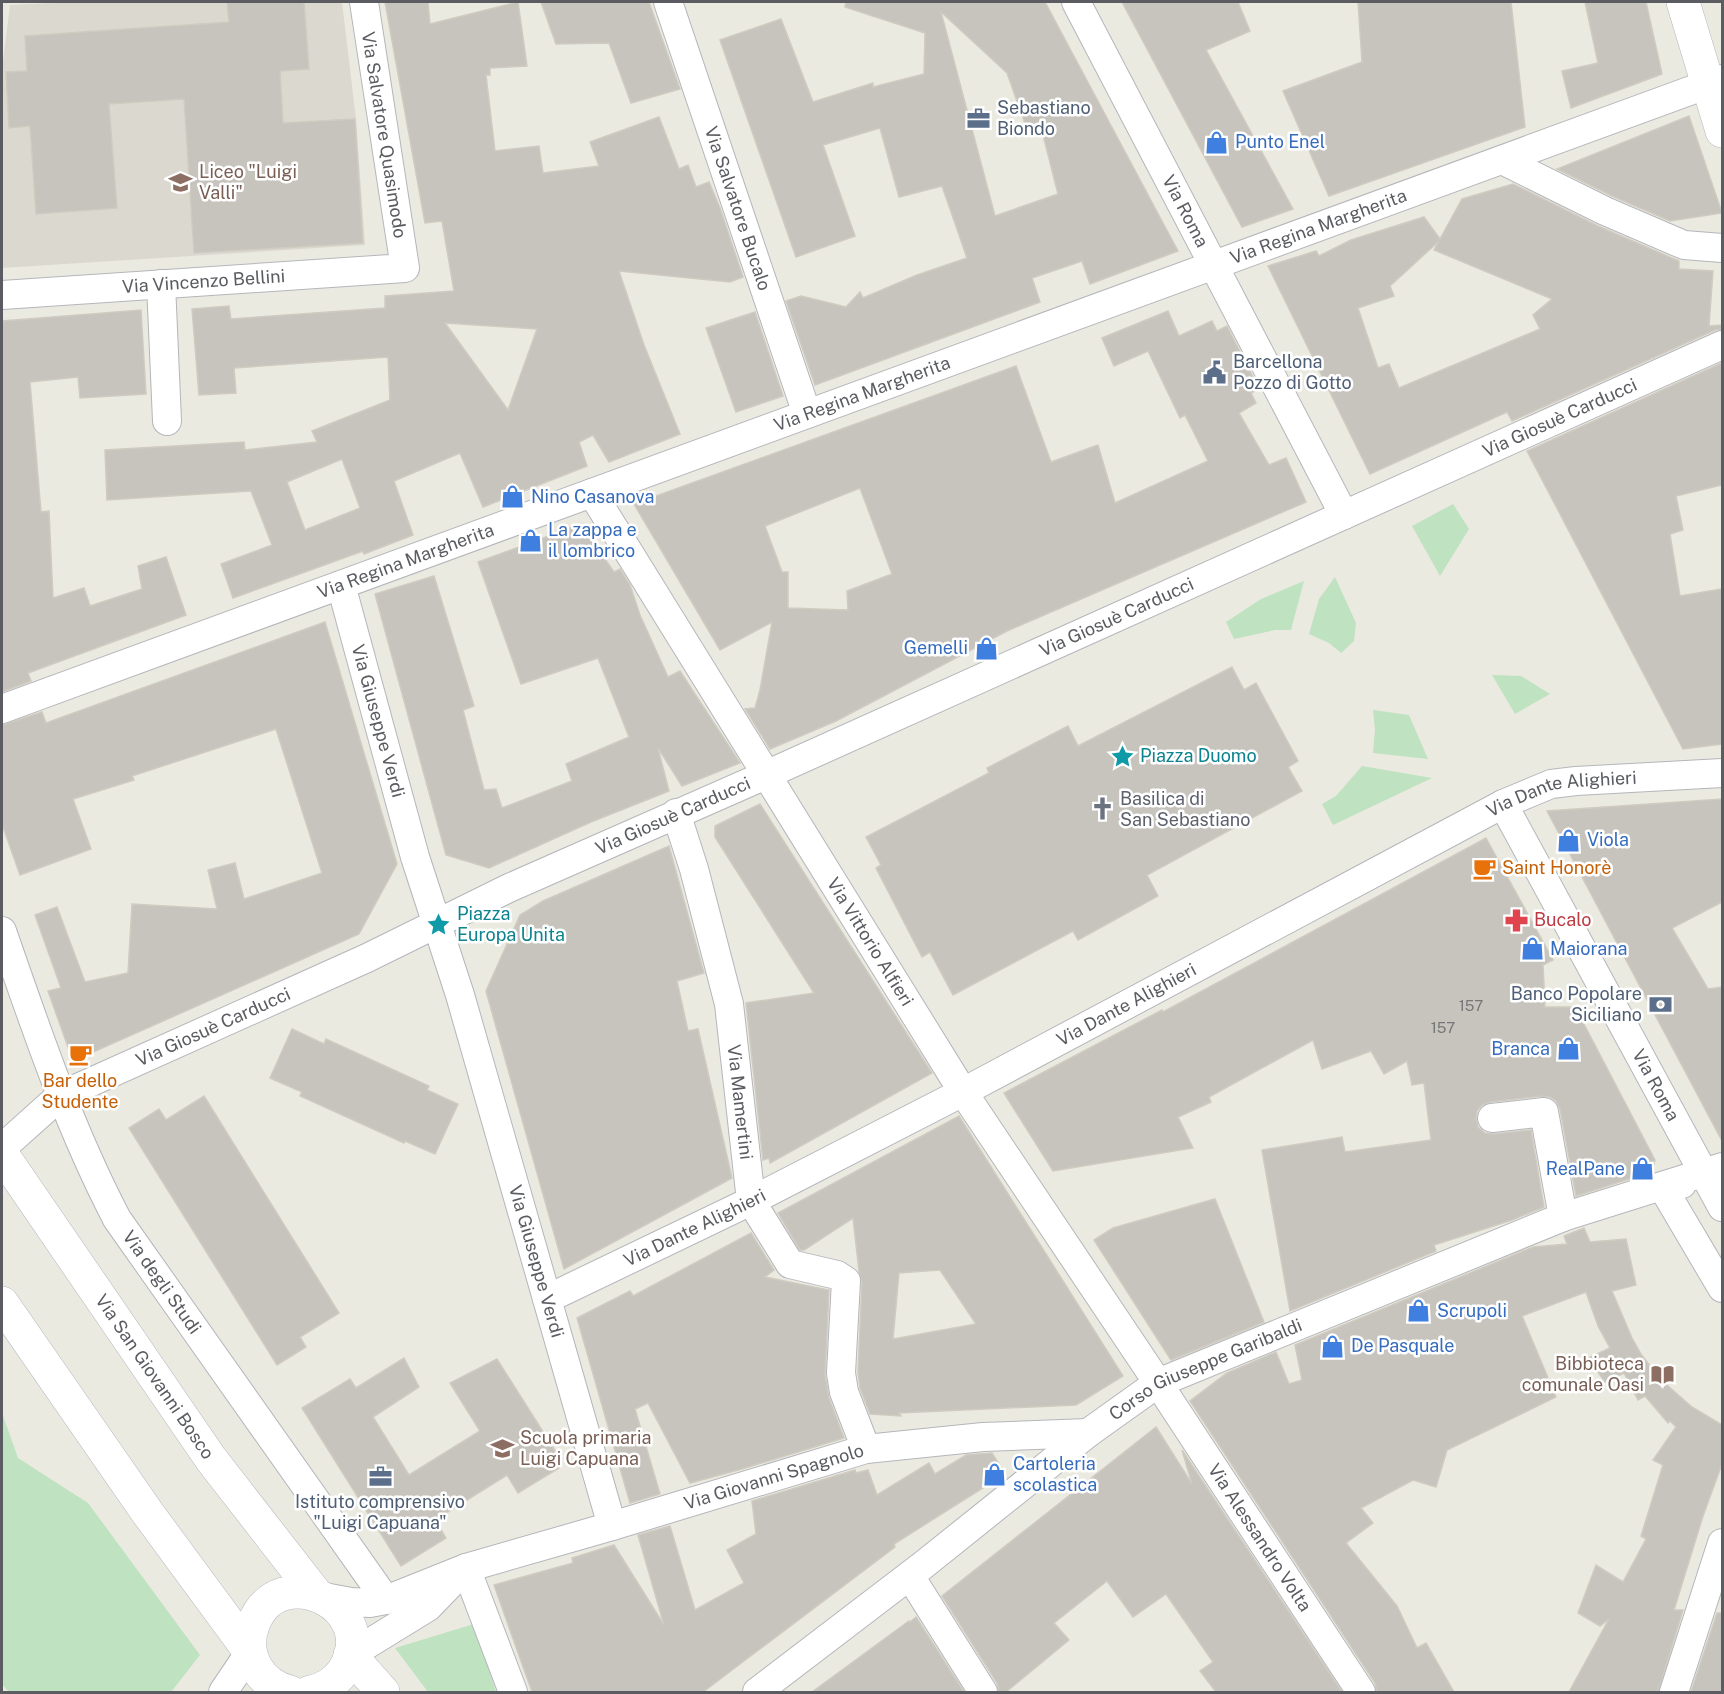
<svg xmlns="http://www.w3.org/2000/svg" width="1724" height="1694" font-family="'Public Sans',sans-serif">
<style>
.education{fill:#dbd9cf}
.green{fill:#bfe2c0}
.building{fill:#c7c4be;stroke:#d0cbc0;stroke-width:1.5;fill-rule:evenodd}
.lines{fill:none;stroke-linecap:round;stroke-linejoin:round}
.street-casing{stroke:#b4b6bb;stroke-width:30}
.secondary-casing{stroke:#b5b7bd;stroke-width:34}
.street{stroke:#fff;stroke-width:28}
.secondary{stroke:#fff;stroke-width:33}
.labels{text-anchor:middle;stroke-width:5;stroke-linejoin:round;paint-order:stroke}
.number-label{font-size:15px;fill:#757678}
.service-label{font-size:18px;fill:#4e5e75;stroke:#fff;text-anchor:start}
.street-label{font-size:18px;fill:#5a5c61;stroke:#fff}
.shop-label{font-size:18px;fill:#366cbe;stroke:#fff;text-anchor:start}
.education-label{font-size:18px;fill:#785e54;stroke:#fff;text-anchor:start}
.culture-label{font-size:18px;fill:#0d838f;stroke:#fff;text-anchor:start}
.worship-label{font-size:18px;fill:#5b616d;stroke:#fff;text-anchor:start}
.food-label{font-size:18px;fill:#c56008;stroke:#fff;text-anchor:start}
.health-label{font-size:18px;fill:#be3a42;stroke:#fff;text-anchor:start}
</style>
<rect width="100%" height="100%" fill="#ebeae1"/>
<!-- education -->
<path class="education" d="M71,2H342L356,119L365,245L2,268V69L10,5Z"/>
<!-- green -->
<g class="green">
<path d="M1453,504L1469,529L1440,576L1412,526Z"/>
<path d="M1335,577L1356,623L1354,641L1341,653L1329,643L1309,634L1319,599Z"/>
<path d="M1304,581L1291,630H1275L1234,639L1226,622L1261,599Z"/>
<path d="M1492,675L1521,676L1550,694L1515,714Z"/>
<path d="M1373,710L1409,715L1428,759L1373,753L1375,730Z"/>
<path d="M1362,766L1432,778L1333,825L1322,804L1336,796Z"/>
<path d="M2,1413L18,1458L88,1503L200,1655L171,1692H9L2,1684Z"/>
<path d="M474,1624L496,1692H428L395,1648Z"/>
</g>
<!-- building -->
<g class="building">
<path d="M227,2H304L309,69L280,71L283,123L355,119L363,243L194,253L184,99L109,104L117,208L36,214L30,126L9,128L6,72L27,71L25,36L229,22Z"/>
<path d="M385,2H428L430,24L518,2L527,66L490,68V75H486L495,151L539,146L543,173L599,166L590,142L659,117L679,169L688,165L696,187L709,182L720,208L743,277L730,282L619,271L644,345L680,434L609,462L593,435L579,442L587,466L483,507L460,453L394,481L413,535L364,554L363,551L233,598L221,564L272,545L251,491L107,500L105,450L244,442L245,450L317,442L312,431L390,400L388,357L234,368L236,393L199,395L192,309L229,306L231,319L385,308V296L454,291L442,221L425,223ZM445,323L537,329L508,410ZM342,459L360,508L305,530L287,482Z"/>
<path d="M541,2H649L680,89L631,103L609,43L556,44Z"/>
<path d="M846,2H1045L1178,251L1090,284L1082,261L1032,278L1040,302L815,385L786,301L801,296L846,307L860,292L863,298L917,275L967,258L942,186L899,197L880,128L823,145L855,236L796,257L720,40L781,19L813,102L873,83V87L924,74L925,33L845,7ZM941,12L1007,73L1028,132L1041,127L1058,194L995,216Z"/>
<path d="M1122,2H1238L1250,31L1206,50L1293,209L1242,227Z"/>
<path d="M1358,2H1511L1525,127L1329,196L1283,91L1362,62Z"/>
<path d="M1585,2H1646L1662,74L1571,108L1562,71L1598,63Z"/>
<path d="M1689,116L1722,213L1670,221L1612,196L1557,169Z"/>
<path d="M1513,184L1598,226L1679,261V269L1713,271L1709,326L1722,325V329L1715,330L1512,421L1507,412L1370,474L1268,266L1316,251L1319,256L1351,240L1424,217L1440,239L1462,199ZM1439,241L1434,250L1552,299L1533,315L1540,329L1399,388L1389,364L1378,368L1358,308L1394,296L1390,286Z"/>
<path d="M141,310L146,394L80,398L78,377L30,382L41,512L49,511L53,598L84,588L90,606L142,589L138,566L166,557L186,615L28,673L31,681L2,692V321Z"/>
<path d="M1168,311L1179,336L1212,321L1217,331L1227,326L1259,389L1251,393L1256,403L1239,413L1269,465L1286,458L1306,502L1007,631L836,721L770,749L745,709L755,708L760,690L772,622L720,650L634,504L1016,366L1051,462L1098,445L1115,503L1208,461L1185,415L1180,418L1148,351L1114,366L1102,338ZM860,488L892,574L847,591L848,610L788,608V572H782L765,526Z"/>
<path d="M755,312L783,396L736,412L706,328Z"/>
<path d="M1722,363V485L1676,496L1683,530L1670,534L1680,596L1722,589V744L1683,749L1527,451Z"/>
<path d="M581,524L614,572L620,569L630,585L640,615L668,677L680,671L740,763L682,786L658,748L669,791L591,822L489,868L446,855L375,594L434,576L474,706L463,710L484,790L496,789L502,808L572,781L566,764L629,737L598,658L521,684L478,562Z"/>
<path d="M325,622L397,864L359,934L73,1061L48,991L61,988L35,915L57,907L85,982L128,973L132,904L217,909L208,870L235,863L244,899L322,873L276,729L132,776L134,780L73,799L91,849L20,875L2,824V725L42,712L46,723Z"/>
<path d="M1232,667L1244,690L1256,683L1298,761L1288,767L1302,791L1147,875L1158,896L1078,940L1073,931L953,995L930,952L922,957L876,868L881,865L866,837L989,773L987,768L1068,726L1078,746Z"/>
<path d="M1722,799V902L1672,928L1708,989L1722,987V1141L1547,811Z"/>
<path d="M760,804L932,1073L770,1163L769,1158L763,1160L746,1003L814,993L715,837V826Z"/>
<path d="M1486,838L1553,960L1543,965L1545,1007H1575L1655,1160L1651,1172L1576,1196L1560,1109L1556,1101L1550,1097L1542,1096L1490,1102L1482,1105L1477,1111L1476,1119L1478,1127L1485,1133L1494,1134L1531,1130L1544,1207L1512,1220L1434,1245L1436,1251L1290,1311L1262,1150L1342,1137L1345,1152L1431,1140L1424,1083L1412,1085L1407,1061L1384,1074L1371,1051L1322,1069L1313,1040L1209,1097L1211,1102L1178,1117L1193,1148L1053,1171L1004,1093L1162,1010L1163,1012Z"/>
<path d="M669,846L704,973L677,981L688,1031L698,1029L732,1178L564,1269L486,991L520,915L543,901Z"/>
<path d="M292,1029L324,1044L326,1039L429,1086L427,1090L458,1104L435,1154L405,1141L404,1143L300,1096L302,1092L270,1078Z"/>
<path d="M204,1096L339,1313L300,1337L306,1347L277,1365L129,1128L159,1109L166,1120Z"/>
<path d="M959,1116L1123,1376L1076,1405L899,1413L901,1416L870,1414L860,1388L858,1372L862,1282L859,1271L853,1218L804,1250H800L778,1213ZM940,1270L976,1324L893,1339L899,1273Z"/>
<path d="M1215,1199L1264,1322L1171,1360L1094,1240L1113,1228Z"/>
<path d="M1584,1228L1590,1242L1626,1239L1636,1285L1612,1291L1632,1338L1641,1354L1659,1378L1692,1407L1722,1425V1464L1703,1516L1674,1610H1683L1658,1692H1569L1609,1619L1600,1626L1578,1613L1596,1565L1623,1582L1646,1539L1641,1536L1663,1465L1653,1460L1676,1427L1670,1421L1668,1423L1645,1396L1638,1400L1624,1373L1605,1382L1588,1358L1610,1348L1598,1326L1586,1292L1522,1316L1556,1397L1447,1450L1436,1487L1413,1480L1361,1508L1373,1523L1346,1543L1397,1606L1417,1648L1426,1643L1454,1692H1377L1375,1683L1190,1401L1227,1373L1276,1352L1289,1384L1302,1380L1295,1345L1533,1247L1567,1244L1564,1236Z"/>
<path d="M751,1233L774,1270L765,1277L829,1290L825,1375L829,1398L844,1438L742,1469L690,1483L648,1403L635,1409L660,1494L630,1503L577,1318L630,1291L633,1296Z"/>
<path d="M404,1358L419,1387L373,1417L409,1475L480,1431L450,1383L497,1359L559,1457V1468L518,1493L507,1475L435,1520L446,1538L401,1566L302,1408L350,1379L356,1388Z"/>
<path d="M1156,1427L1192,1484L1182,1450L1342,1692H1216L1200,1671L1213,1662L1166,1594L1133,1617L1107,1581L1054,1623L1069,1640L1006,1692H999L997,1683L942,1596Z"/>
<path d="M992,1453L1005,1474L894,1544L895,1547L703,1692H532L494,1585L573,1563L572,1558L614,1545L664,1625L638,1535L670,1526L695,1610L744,1583L727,1550L756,1534L752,1501L855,1470L856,1473L868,1470L877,1495L929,1463L935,1474L966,1455Z"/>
<path d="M1717,1613H1722V1692H1691Z"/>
<path d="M916,1617L964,1692H812L909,1621L910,1622Z"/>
</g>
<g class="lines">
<defs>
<g id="street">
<path id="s1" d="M668,2L807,414"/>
<path id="s2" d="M1076,2L1344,515"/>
<path d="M1502,160L1605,211L1684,245L1722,248"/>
<path d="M161,284L167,421"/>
<path id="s3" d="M2,295L405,268L364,2"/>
<path id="s4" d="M592,493L963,1092L1158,1383L1361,1692"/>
<path id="s5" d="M341,585L415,857L460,995L612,1526"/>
<path id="s6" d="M2,709L1722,79"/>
<path id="s7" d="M1503,804L1722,1207"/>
<path id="s8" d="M676,813L694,869L729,1004L751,1201L790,1264L837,1275L846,1281L841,1373L844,1392L866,1449"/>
<path id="s9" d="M2,931C36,1029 69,1127 117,1219L386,1600"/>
<path d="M1492,1118L1544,1112L1563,1217"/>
<path id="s10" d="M2,1148L60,1096L367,958L509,888L768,774L1722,345"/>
<path d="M1682,1184L1663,1188L1722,1288"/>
<path id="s11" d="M547,1299L751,1201L963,1092L1503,804L1551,784L1576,781L1722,773"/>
<path d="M466,1568L513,1692"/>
<path d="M910,1576L983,1692"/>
<path id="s12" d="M324,1597L351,1602L370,1603L386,1600L466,1568L612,1526L866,1449L983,1437L1088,1433"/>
<path d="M350,1655L428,1607L458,1576"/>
<path d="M223,1692L250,1652"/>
<path id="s13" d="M757,1692L922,1566L1088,1433L1158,1383L1563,1217L1722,1167"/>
<path d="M1674,1692L1722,1543"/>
</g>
<g id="secondary">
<path d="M1683,2L1722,131"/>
<path id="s14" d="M2,1154L211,1459L316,1594"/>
<path d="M2,1303L147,1512L250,1652"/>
<path d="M350,1655L383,1692"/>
<path d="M290,1692C260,1685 242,1655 253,1625C278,1556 383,1607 344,1670C337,1681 324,1690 310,1692"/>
</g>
</defs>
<!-- street casing -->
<use href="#street" class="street-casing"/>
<!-- secondary casing -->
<use href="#secondary" class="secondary-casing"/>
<!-- street -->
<use href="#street" class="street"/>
<!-- secondary -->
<use href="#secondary" class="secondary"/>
</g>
<!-- icons -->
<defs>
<symbol id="office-bare" viewBox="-9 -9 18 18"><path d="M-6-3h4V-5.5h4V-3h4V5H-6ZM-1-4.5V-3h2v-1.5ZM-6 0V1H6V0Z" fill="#5c6f8a" stroke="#fff" stroke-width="2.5" paint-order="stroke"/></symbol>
<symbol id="shop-bare" viewBox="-9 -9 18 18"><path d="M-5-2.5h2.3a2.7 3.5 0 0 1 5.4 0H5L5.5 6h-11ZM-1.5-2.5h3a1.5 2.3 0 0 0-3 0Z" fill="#3f7fe0" stroke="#fff" stroke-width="2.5" paint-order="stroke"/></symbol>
<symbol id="school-bare" viewBox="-9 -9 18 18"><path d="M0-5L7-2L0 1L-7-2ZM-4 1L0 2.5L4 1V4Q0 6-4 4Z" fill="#8d6e63" stroke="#fff" stroke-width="2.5" paint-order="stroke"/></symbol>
<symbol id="civic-bare" viewBox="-9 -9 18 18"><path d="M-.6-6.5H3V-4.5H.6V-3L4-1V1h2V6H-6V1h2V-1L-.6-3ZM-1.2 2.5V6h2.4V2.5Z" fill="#5c6f8a" stroke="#fff" stroke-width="2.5" paint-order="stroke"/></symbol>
<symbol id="sight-bare" viewBox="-9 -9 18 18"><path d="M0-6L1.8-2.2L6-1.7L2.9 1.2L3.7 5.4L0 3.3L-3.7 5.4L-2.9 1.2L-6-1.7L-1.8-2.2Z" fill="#0f9aa8" stroke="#fff" stroke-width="2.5" paint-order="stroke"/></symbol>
<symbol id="church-bare" viewBox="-9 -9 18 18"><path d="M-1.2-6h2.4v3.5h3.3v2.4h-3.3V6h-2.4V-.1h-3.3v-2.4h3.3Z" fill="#6b7280" stroke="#fff" stroke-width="2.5" paint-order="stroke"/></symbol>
<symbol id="cafe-bare" viewBox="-9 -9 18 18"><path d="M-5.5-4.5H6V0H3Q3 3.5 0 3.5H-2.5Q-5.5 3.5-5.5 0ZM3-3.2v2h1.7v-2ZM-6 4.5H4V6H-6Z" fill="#e8710a" stroke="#fff" stroke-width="2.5" paint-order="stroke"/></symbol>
<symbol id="pharmacy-bare" viewBox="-9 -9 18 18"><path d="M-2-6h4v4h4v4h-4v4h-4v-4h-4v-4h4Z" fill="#e0444e" stroke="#fff" stroke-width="2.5" paint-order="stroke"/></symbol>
<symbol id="bank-bare" viewBox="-9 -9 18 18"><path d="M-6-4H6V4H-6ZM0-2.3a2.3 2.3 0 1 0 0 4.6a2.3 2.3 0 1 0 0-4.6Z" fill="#5c6f8a" stroke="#fff" stroke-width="2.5" paint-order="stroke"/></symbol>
<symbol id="library-bare" viewBox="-9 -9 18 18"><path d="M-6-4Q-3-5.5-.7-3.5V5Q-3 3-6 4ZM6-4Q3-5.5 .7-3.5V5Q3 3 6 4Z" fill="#8d6e63" stroke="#fff" stroke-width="2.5" paint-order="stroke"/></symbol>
</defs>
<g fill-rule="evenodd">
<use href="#office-bare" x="962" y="102" width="33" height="33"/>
<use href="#shop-bare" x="1200" y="126" width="33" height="33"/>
<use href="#school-bare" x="164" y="166" width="33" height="33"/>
<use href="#civic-bare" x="1198" y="356" width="33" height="33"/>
<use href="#shop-bare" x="496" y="480" width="33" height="33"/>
<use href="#shop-bare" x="514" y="524" width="33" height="33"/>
<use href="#shop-bare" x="970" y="632" width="33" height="33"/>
<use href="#sight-bare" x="1106" y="740" width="33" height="33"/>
<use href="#church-bare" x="1086" y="792" width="33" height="33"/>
<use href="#shop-bare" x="1552" y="824" width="33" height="33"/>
<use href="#cafe-bare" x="1468" y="852" width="33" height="33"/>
<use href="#pharmacy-bare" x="1500" y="904" width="33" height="33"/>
<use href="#sight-bare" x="422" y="908" width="33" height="33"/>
<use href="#shop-bare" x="1516" y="932" width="33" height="33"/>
<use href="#bank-bare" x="1644" y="988" width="33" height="33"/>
<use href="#shop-bare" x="1552" y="1032" width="33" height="33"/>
<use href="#cafe-bare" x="64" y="1038" width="33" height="33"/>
<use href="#shop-bare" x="1626" y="1152" width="33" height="33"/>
<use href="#shop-bare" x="1402" y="1294" width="33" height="33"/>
<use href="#shop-bare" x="1316" y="1330" width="33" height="33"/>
<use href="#library-bare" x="1646" y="1358" width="33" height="33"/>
<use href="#school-bare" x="486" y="1432" width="33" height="33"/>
<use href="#shop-bare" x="978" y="1458" width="33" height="33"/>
<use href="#office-bare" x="364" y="1460" width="33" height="33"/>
</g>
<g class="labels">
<!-- number labels -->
<g class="number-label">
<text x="1471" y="1011">157</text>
<text x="1443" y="1033">157</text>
</g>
<!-- service labels -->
<g class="service-label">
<text x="997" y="114">Sebastiano<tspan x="997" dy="21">Biondo</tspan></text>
<text x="1233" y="368">Barcellona<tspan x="1233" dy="21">Pozzo di Gotto</tspan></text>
<text x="1642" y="1000" text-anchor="end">Banco Popolare<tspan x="1642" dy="21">Siciliano</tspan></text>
<text x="380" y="1508" text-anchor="middle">Istituto comprensivo<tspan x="380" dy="21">"Luigi Capuana"</tspan></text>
</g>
<!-- street labels -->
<g class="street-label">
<text transform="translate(384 135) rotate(81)" y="6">Via Salvatore Quasimodo</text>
<text dy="6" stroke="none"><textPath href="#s1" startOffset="218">Via Salvatore Bucalo</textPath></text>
<text dy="6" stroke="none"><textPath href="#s2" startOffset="236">Via Roma</textPath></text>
<text dy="6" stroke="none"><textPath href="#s6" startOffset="1402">Via Regina Margherita</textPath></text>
<text dy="6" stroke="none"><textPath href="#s3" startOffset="202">Via Vincenzo Bellini</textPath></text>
<text dy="6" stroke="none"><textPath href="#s6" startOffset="916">Via Regina Margherita</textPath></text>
<text dy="6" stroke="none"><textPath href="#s10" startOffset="1724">Via Giosuè Carducci</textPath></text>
<text dy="6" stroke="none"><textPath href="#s6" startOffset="430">Via Regina Margherita</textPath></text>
<text dy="6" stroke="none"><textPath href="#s10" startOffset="1238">Via Giosuè Carducci</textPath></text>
<text dy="6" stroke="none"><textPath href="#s5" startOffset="141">Via Giuseppe Verdi</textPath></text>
<text dy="6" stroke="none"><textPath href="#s11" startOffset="1137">Via Dante Alighieri</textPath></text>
<text dy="6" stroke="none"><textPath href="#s10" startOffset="752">Via Giosuè Carducci</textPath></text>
<text dy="6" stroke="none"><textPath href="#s4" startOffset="528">Via Vittorio Alfieri</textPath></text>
<text dy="6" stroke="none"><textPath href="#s11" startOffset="650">Via Dante Alighieri</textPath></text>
<text dy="6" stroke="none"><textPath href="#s10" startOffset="246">Via Giosuè Carducci</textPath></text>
<text dy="6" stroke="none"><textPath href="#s7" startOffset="320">Via Roma</textPath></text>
<text dy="6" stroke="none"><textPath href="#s8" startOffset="297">Via Mamertini</textPath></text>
<text dy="6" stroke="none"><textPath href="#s11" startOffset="164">Via Dante Alighieri</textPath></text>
<text dy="6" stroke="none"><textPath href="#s5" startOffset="704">Via Giuseppe Verdi</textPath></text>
<text dy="6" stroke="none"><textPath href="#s9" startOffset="388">Via degli Studi</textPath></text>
<text dy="6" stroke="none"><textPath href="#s13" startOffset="555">Corso Giuseppe Garibaldi</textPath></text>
<text dy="6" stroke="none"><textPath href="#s14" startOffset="270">Via San Giovanni Bosco</textPath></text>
<text dy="6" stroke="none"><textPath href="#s12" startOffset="470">Via Giovanni Spagnolo</textPath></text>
<text dy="6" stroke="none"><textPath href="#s4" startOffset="1240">Via Alessandro Volta</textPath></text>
</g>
<!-- shop labels -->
<g class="shop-label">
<text x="1235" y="148">Punto Enel</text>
<text x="531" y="503">Nino Casanova</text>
<text x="548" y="536">La zappa e<tspan x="548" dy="21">il lombrico</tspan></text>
<text x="968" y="654" text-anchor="end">Gemelli</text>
<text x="1587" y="846">Viola</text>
<text x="1550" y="955">Maiorana</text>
<text x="1550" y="1055" text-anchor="end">Branca</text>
<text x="1625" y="1175" text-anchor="end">RealPane</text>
<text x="1437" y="1317">Scrupoli</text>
<text x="1351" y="1352">De Pasquale</text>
<text x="1013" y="1470">Cartoleria<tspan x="1013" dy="21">scolastica</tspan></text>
</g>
<!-- education labels -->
<g class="education-label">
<text x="199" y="178">Liceo "Luigi<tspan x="199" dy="21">Valli"</tspan></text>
<text x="1644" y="1370" text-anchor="end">Bibbioteca<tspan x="1644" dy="21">comunale Oasi</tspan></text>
<text x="520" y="1444">Scuola primaria<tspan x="520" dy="21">Luigi Capuana</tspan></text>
</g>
<!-- culture labels -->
<g class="culture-label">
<text x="1140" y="762">Piazza Duomo</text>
<text x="457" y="920">Piazza<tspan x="457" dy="21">Europa Unita</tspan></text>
</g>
<!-- worship labels -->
<g class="worship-label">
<text x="1120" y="805">Basilica di<tspan x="1120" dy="21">San Sebastiano</tspan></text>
</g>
<!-- food labels -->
<g class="food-label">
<text x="1502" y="874">Saint Honorè</text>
<text x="80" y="1087" text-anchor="middle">Bar dello<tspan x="80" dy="21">Studente</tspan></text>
</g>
<!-- health labels -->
<g class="health-label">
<text x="1534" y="926">Bucalo</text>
</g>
</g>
<!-- border -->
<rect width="1724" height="1694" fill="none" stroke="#5a5c61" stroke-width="6"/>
</svg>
